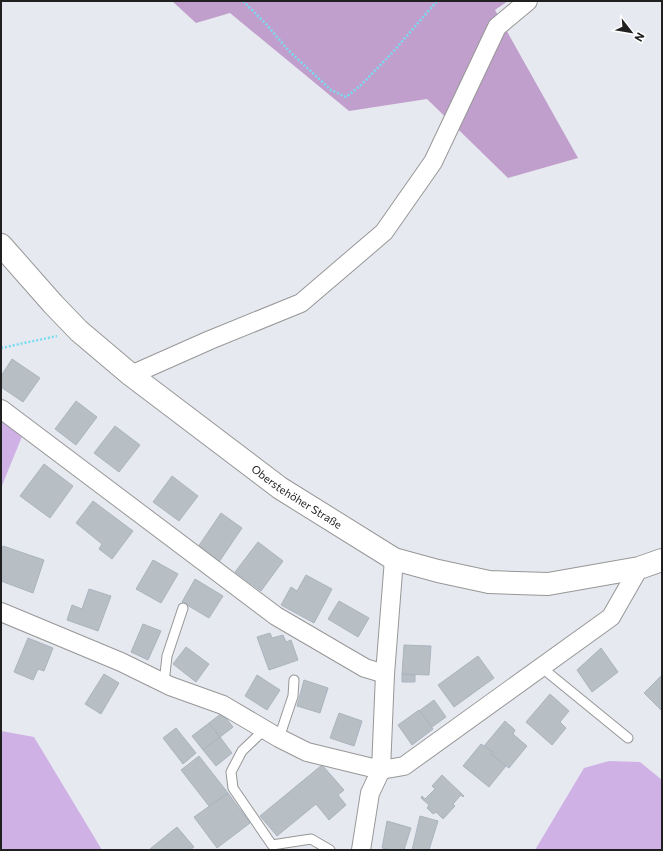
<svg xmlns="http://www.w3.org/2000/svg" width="663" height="851" font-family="Commissioner,sans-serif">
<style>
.grass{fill:#cfb1e6}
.forest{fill:#c19fcc}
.building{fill:#b7bec4;stroke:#aab5c0}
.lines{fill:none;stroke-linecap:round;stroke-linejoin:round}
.service-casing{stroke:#979797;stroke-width:11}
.minor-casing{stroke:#979797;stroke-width:20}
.tertiary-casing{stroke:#979797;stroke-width:24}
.path{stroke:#78dcf0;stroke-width:2.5;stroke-dasharray:2 2;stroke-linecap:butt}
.service{stroke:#fff;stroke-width:9}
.minor{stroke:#fff;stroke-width:18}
.tertiary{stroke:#fff;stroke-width:22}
.labels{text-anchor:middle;stroke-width:3;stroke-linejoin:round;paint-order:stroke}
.street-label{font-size:11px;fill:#202020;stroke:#fff}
</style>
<rect width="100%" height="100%" fill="#e7e9f0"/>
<!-- grass -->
<g class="grass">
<path d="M1,418L23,434L1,488Z"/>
<path d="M1,731L34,737L102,850H1Z"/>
<path d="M609,761L640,762L662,780V850H535L584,768Z"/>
</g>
<!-- forest -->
<path class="forest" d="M172,1H508L495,10L578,158L508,178L427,99L349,111L230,13L196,23Z"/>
<!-- building -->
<g class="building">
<path d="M12,359L40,378L23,402L1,387V376Z"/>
<path d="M76,401L97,417L76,445L55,429Z"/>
<path d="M115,426L140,445L119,472L94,453Z"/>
<path d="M44,464L73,486L50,518L20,496Z"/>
<path d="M172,476L198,496L179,521L153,502Z"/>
<path d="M93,501L133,531L112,559L99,549L102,544L76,523Z"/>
<path d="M221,513L242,528L219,562L198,547Z"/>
<path d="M258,542L283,561L261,591L235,572Z"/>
<path d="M3,546L44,560L33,593L1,581V551Z"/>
<path d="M153,560L178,574L161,603L136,589Z"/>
<path d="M306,575L332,589L314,623L281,605L291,587L297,591Z"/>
<path d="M195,579L223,596L209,618L182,602Z"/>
<path d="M89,589L111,596L98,631L67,620L72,605L82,609Z"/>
<path d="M339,601L369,618L358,637L328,619Z"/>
<path d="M143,624L161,631L148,660L131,652Z"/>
<path d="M270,633L272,638L283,635L286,642L291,640L298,660L269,670L257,637Z"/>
<path d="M28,638L53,648L44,671L38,669L33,680L14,672Z"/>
<path d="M404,645L431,646L429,675L402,674Z"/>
<path d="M186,647L209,664L196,682L173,664Z"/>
<path d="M601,648L618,672L592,692L577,670Z"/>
<path d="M478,656L494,678L454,707L438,685Z"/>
<path d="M104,674L119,683L101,714L85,704Z"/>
<path d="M402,674L415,675V682H402Z"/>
<path d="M257,675L280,690L267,710L245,696Z"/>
<path d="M662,675V711L644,693Z"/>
<path d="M304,680L328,688L320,713L297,706Z"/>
<path d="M550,694L569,711L560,722L566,728L552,745L526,722Z"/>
<path d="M434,700L446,717L432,727L419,711Z"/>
<path d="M419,710L433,729L412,745L398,725Z"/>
<path d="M222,713L233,727L220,737L209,723Z"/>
<path d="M339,713L362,721L354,746L330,738Z"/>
<path d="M505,721L515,730L513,734L527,746L509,768L491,754L493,752L484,746Z"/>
<path d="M209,723L220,737L203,750L192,736Z"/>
<path d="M176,728L196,753L183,764L163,738Z"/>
<path d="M220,737L232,753L216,766L203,750Z"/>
<path d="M481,744L493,752L491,754L506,766L489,787L463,766Z"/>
<path d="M199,756L228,793L209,806L181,770Z"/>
<path d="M322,765L344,790L338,795L346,805L329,820L316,804L277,836L260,816Z"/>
<path d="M442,775L464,796L463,797L461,795L453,804L455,806L443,819L436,812L433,814L427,808L429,805L421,798L422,796L425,799L435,789L432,786Z"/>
<path d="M228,793L250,823L217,848L194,817Z"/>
<path d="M420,816L438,821L429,850H412Z"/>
<path d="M387,821L411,828L404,850H392L382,848Z"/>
<path d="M177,827L194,847L190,850H151L150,849Z"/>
</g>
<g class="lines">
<defs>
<g id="service">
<path d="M541,667L628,738"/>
<path d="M164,683L167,656L183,608"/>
<path d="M265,729L242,751L231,772L233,788L272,845L311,839L330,850"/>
<path d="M279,738L293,696L294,680"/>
</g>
<g id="minor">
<path d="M131,375L210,340L301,303L384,232L433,162L497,27L528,1"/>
<path d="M1,409L276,616L365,668L385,674"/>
<path d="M394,559L385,674L381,770L404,766L611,617L639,568"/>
<path d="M1,612L121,662L170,686L223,705L279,738L307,752L381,770L370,793L361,850"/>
</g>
<g id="tertiary">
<path id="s1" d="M1,245L53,304L79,331L131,375L280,488L394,559L438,571L489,582L548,584L639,568L662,560"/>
</g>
</defs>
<!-- service casing -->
<use href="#service" class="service-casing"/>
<!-- minor casing -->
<use href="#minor" class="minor-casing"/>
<!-- tertiary casing -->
<use href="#tertiary" class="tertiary-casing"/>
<!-- path -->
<g class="path">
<path d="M243,1L267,25L288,50L331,90L346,97L361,85L393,52L437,1"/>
<path d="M1,348L57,336"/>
</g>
<!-- service -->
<use href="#service" class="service"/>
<!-- minor -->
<use href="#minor" class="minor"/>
<!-- tertiary -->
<use href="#tertiary" class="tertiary"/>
</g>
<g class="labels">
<!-- street labels -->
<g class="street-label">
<text dy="4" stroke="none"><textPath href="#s1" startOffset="390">Oberstehöher Straße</textPath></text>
</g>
</g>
<!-- border -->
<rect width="663" height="851" fill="none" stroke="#202020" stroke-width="4"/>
<!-- north arrow -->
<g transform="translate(631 32) rotate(121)" stroke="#ffffff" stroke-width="3" paint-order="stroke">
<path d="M0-3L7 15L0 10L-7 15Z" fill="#202020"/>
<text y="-6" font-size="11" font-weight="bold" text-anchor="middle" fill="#202020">N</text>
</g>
</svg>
